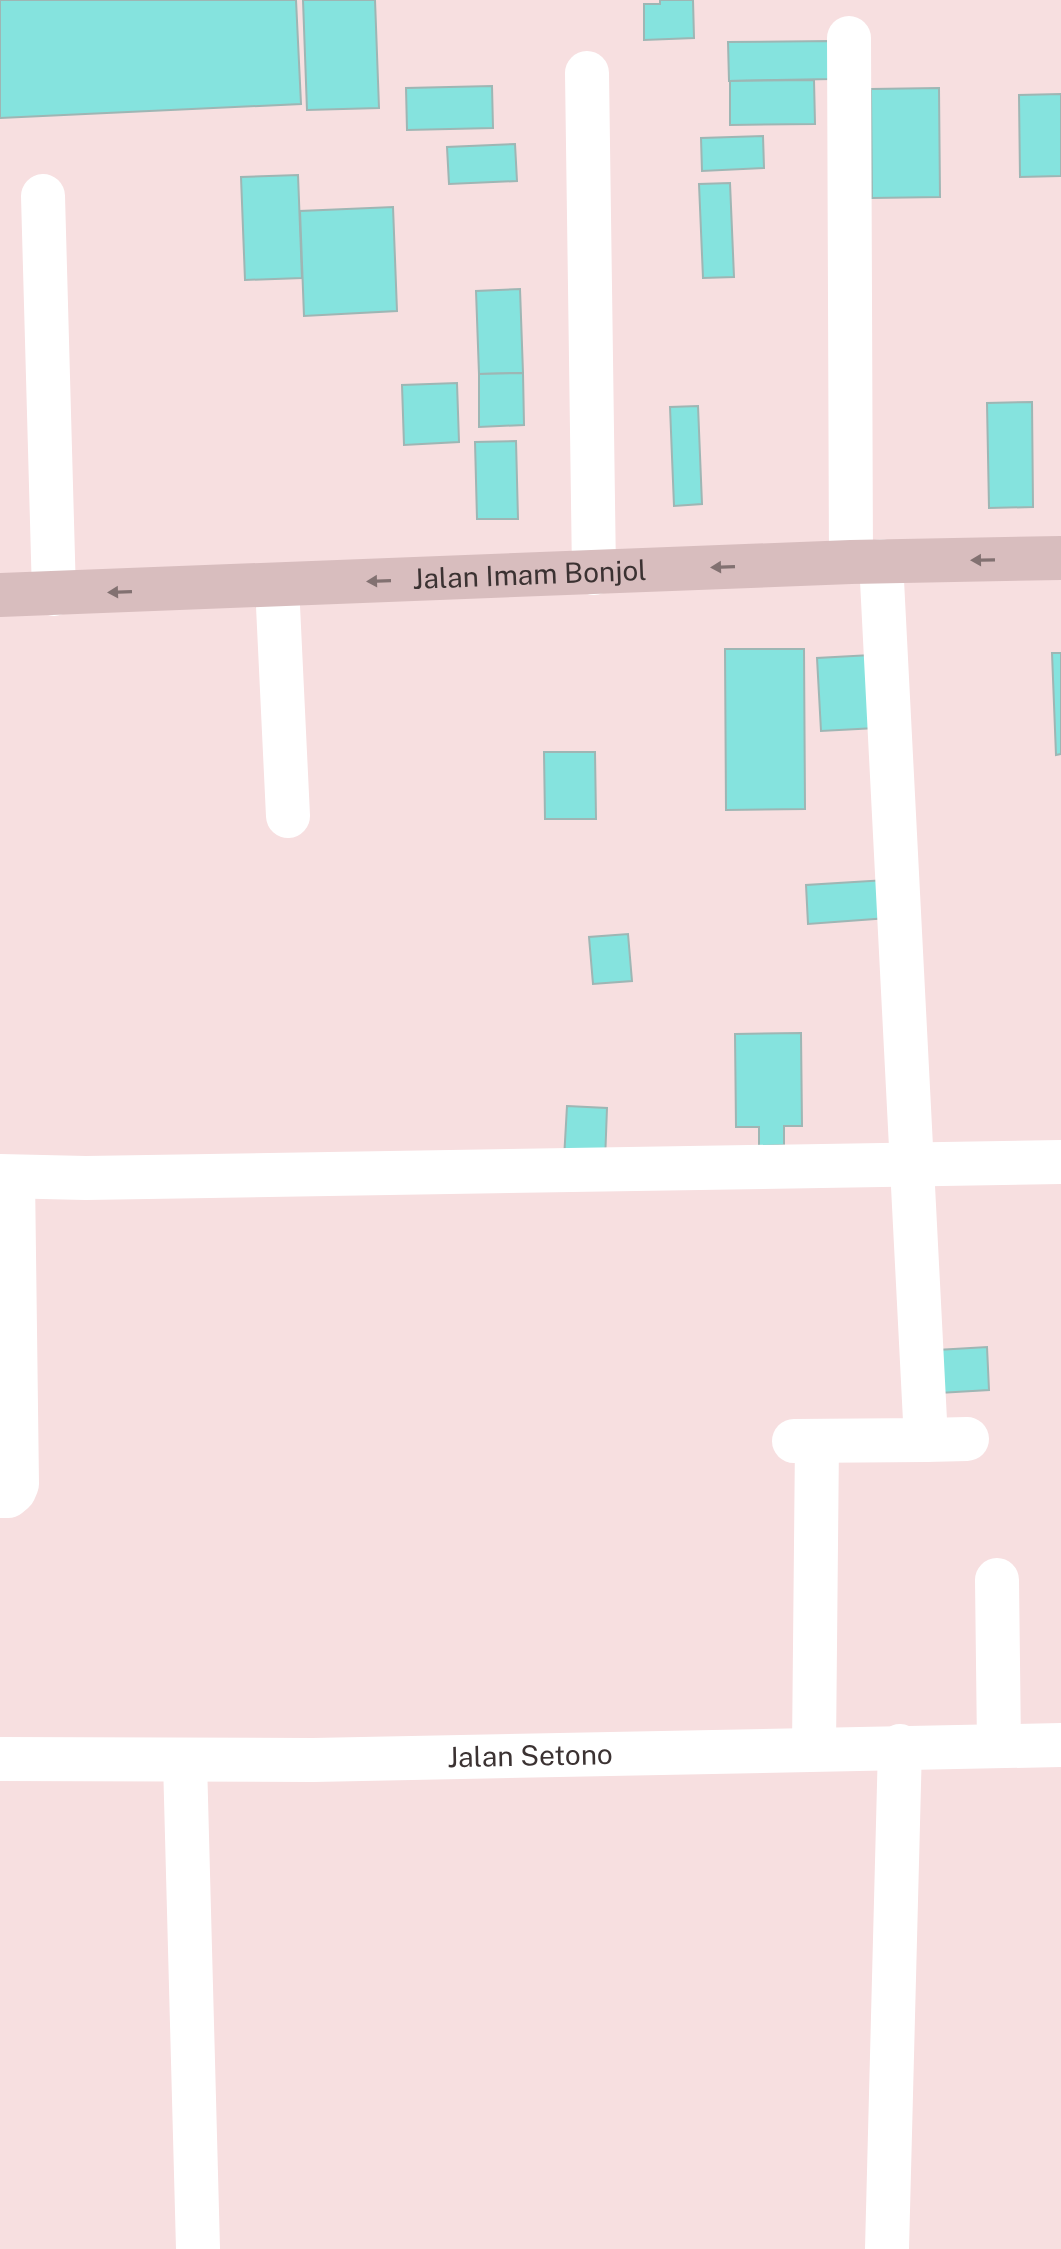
<svg xmlns="http://www.w3.org/2000/svg" width="1061" height="2249" font-family="'Public Sans',sans-serif">
<style>
.building{fill:#85e3de;stroke:#9eb6b4;stroke-width:2}
.lines{fill:none;stroke-linecap:round;stroke-linejoin:round}
.minor{stroke:#fff;stroke-width:44}
.major{stroke:#d8bdbe;stroke-width:44}
.oneway{fill:#827171}
.labels{text-anchor:middle;stroke-width:7;stroke-linejoin:round;paint-order:stroke}
.street-label{font-size:28px;fill:#3b3232;stroke:#f7dfe0}
</style>
<rect width="100%" height="100%" fill="#f7dfe0"/>
<!-- building -->
<g class="building">
<path d="M0,0H296L301,104L0,118Z"/>
<path d="M303,0H375L379,108L307,110Z"/>
<path d="M660,0H693L694,38L644,40V4H660Z"/>
<path d="M832,41V79L729,81L728,42Z"/>
<path d="M814,80L815,124L730,125V81Z"/>
<path d="M492,86L493,128L407,130L406,88Z"/>
<path d="M939,88L940,197L872,198L871,89Z"/>
<path d="M1061,94V176L1020,177L1019,95Z"/>
<path d="M763,136L764,168L702,171L701,138Z"/>
<path d="M515,144L517,181L449,184L447,147Z"/>
<path d="M298,175L302,278L245,280L241,177Z"/>
<path d="M730,183L734,277L703,278L699,184Z"/>
<path d="M393,207L397,311L304,316L300,211Z"/>
<path d="M520,289L523,373L479,374L476,291Z"/>
<path d="M523,373L524,425L479,427V374Z"/>
<path d="M457,383L459,442L404,445L402,385Z"/>
<path d="M1032,402L1033,507L989,508L987,403Z"/>
<path d="M698,406L702,504L674,506L670,407Z"/>
<path d="M516,441L518,519H477L475,442Z"/>
<path d="M725,649H804L805,809L726,810Z"/>
<path d="M1052,653H1061V754L1056,755Z"/>
<path d="M871,655L876,728L821,731L817,658Z"/>
<path d="M544,752H595L596,819H545Z"/>
<path d="M886,880L888,918L808,924L806,885Z"/>
<path d="M628,934L632,981L593,984L589,937Z"/>
<path d="M801,1033L802,1126H784V1145L759,1146V1127H736L735,1034Z"/>
<path d="M567,1106L607,1108L605,1161L564,1159Z"/>
<path d="M987,1347L989,1390L939,1393L937,1350Z"/>
</g>
<g class="lines">
<!-- minor -->
<g class="minor">
<path d="M849,38L851,562"/>
<path d="M587,73L594,573"/>
<path d="M43,196L54,594"/>
<path d="M277,585L288,816"/>
<path d="M0,1176L86,1178L1061,1162"/>
<path d="M926,1440L967,1439"/>
<path d="M794,1441L926,1440L881,561"/>
<path d="M0,1496H8L14,1491L17,1484L13,1177"/>
<path d="M997,1580L999,1746"/>
<path d="M814,1748L817,1441"/>
<path id="s1" d="M0,1759L313,1760L1061,1745"/>
<path d="M185,1761L198,2249"/>
<path d="M887,2249L900,1746"/>
</g>
<!-- major -->
<path class="major" id="s2" d="M0,595L851,562L1061,558"/>
</g>
<!-- one-way arrows -->
<defs><path id="oneway-solid" d="M-6-.8H1V-3.2L6.5 0L1 3.2V.8H-6Z" transform="scale(2)"/></defs>
<g class="oneway">
<use href="#oneway-solid" transform="translate(983 560) rotate(179)"/>
<use href="#oneway-solid" transform="translate(723 567) rotate(178)"/>
<use href="#oneway-solid" transform="translate(379 581) rotate(178)"/>
<use href="#oneway-solid" transform="translate(120 592) rotate(178)"/>
</g>
<g class="labels">
<!-- street labels -->
<g class="street-label">
<text dy="10" stroke="none"><textPath href="#s2" startOffset="530">Jalan Imam Bonjol</textPath></text>
<text dy="10" stroke="none"><textPath href="#s1" startOffset="530">Jalan Setono</textPath></text>
</g>
</g>
</svg>
